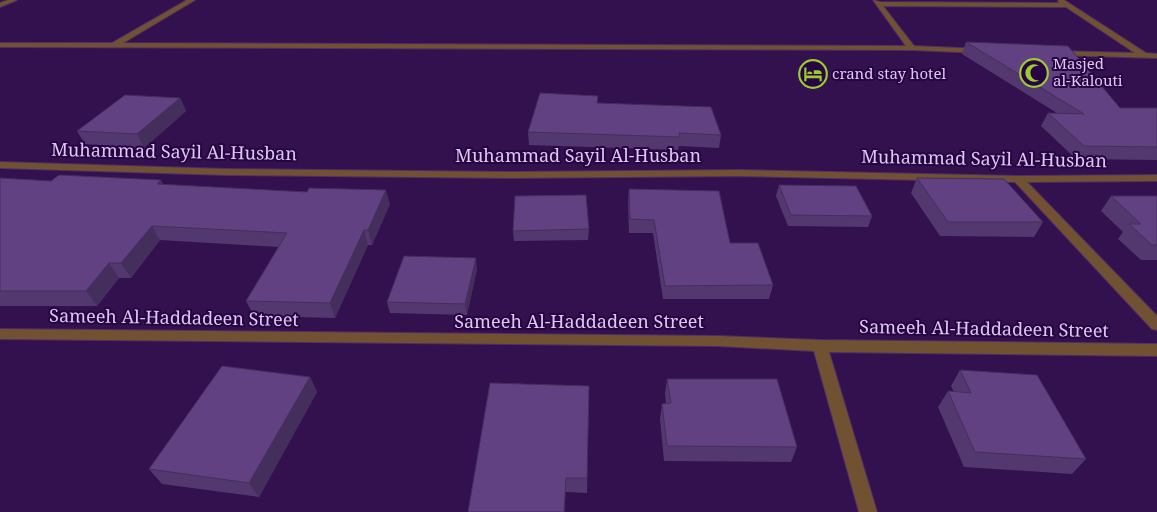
<svg xmlns="http://www.w3.org/2000/svg" width="1157" height="512" font-family="'Noto Serif',serif">
<style>
.lines{fill:none;stroke-linecap:round;stroke-linejoin:round}
.minor-casing{stroke:#4e2e68;stroke-width:2}
.minor{fill:#705132;fill-rule:evenodd}
.wall{fill:#533870}
.shaded-wall{fill:#442e5b}
.building{fill:#614182;stroke:#442e5b}
.labels{text-anchor:middle;stroke-width:4;stroke-linejoin:round;paint-order:stroke}
.far-poi-label{font-size:15px;fill:#dbcaf0;stroke:#290443;text-anchor:start}
.street-label{font-size:18px;fill:#dbcaf0;stroke:#290443}
</style>
<rect width="100%" height="100%" fill="#33104e"/>
<g class="lines">
<defs>
<g id="minor">
<path d="M8,0H17L0,7V3Z"/>
<path d="M187,0H195L123,43L906,46L873,0L880,2L1059,3L1058,0H1064L1146,53L1157,54V58L1054,55L1053,53L1057,51L1135,53L1066,7L883,6L914,46L983,49L984,51L980,53L912,50L0,47V43H112Z"/>
<path d="M0,162L226,169L511,172L739,170L1018,176L1157,175V181L1027,182L1157,316V330L1152,329L1015,182L739,176L511,178L226,175L0,168Z"/>
<path d="M0,329L718,336L820,340L1157,344V356L829,352L877,512H859L814,351L718,346L0,339Z"/>
</g>
</defs>
<!-- minor casing -->
<use href="#minor" class="minor-casing"/>
<!-- minor -->
<use href="#minor" class="minor"/>
</g>
<!-- wall -->
<g class="wall">
<path d="M966,42L1120,108H1157V160L1076,159L1041,126L1048,113H1057L962,54Z"/>
<path d="M180,98L186,111L144,148L85,144L77,131Z"/>
<path d="M598,103L721,135L719,148L679,146L678,150L529,145L528,132Z"/>
<path d="M0,178L51,181L164,185L390,204L372,245H368L335,318L254,316L246,301L279,247L160,240L131,278H119L97,306H0Z"/>
<path d="M917,178L1043,222L1034,237L940,236L911,193Z"/>
<path d="M779,185L872,216L868,227L788,226L776,196Z"/>
<path d="M629,189L730,243L773,285L769,299H663L653,233H629L628,202Z"/>
<path d="M1111,196H1157V260H1141L1118,239L1123,232L1101,211Z"/>
<path d="M589,229L588,240L514,241L513,231Z"/>
<path d="M477,269L467,315L390,313L387,302Z"/>
<path d="M960,370L1086,459L1072,474L964,467L938,407L948,391L954,392L951,386Z"/>
<path d="M310,377L317,392L259,497L162,484L149,469Z"/>
<path d="M667,379L797,447L791,462L664,461L660,419L662,404H666L665,394Z"/>
<path d="M490,383L589,386L587,493L566,492Z"/>
</g>
<!-- shaded-wall -->
<g class="shaded-wall">
<path d="M180,98L186,111L144,148L137,134Z"/>
<path d="M161,180L169,194L157,184Z"/>
<path d="M386,190L390,204L372,245L368,230Z"/>
<path d="M152,226L160,240L131,278L121,263Z"/>
<path d="M364,230L368,245L335,318L330,303Z"/>
<path d="M476,258L477,269L467,315L465,304Z"/>
<path d="M109,263L119,278L97,306L86,291Z"/>
<path d="M310,377L317,392L259,497L249,483Z"/>
<path d="M566,478L565,512H564Z"/>
</g>
<!-- building -->
<g class="building">
<path d="M966,42L1068,46L1120,108H1157V147L1084,146L1048,113L1084,114Z"/>
<path d="M540,93L598,96L597,103L711,107L721,135L679,133L680,137L528,132Z"/>
<path d="M125,95L180,98L137,134L77,131Z"/>
<path d="M59,175L161,180L157,184L307,192L309,188L386,190L368,230H364L330,303L246,301L287,233L152,226L121,263H109L86,291H0V178L51,181Z"/>
<path d="M917,178L1004,179L1043,222H948Z"/>
<path d="M779,185L856,186L872,216L791,215Z"/>
<path d="M629,189L719,191L730,243H758L773,285L665,286L654,220L630,219Z"/>
<path d="M586,195L589,229L513,231L515,196Z"/>
<path d="M1111,196H1157V245H1152L1129,224H1141Z"/>
<path d="M404,256L476,258L465,304L387,302Z"/>
<path d="M222,366L310,377L249,483L149,469Z"/>
<path d="M960,370L1037,375L1086,459L975,452L948,391L971,393Z"/>
<path d="M667,379H777L797,447L667,446L662,404L671,403Z"/>
<path d="M490,383L589,386L587,478H566L564,512H468Z"/>
</g>
<!-- icons -->
<defs>
<symbol id="mosque-ring" viewBox="-11 -11 22 22"><circle r="9.5" fill="#290443" stroke="#9bcb32" stroke-width="1.5"/><path d="M3.5-4.9A6 6 0 1 0 3.5 4.9A5 5 0 1 1 3.5-4.9Z" fill="#9bcb32"/></symbol>
<symbol id="hotel-ring" viewBox="-11 -11 22 22"><circle r="9.5" fill="#290443" stroke="#9bcb32" stroke-width="1.5"/><path d="M-6-4.5h1.5V1H6V5H4.5V3h-9V5H-6ZM-4 0a1.8 1.8 0 1 1 3.6 0ZM.5 0V-2.5h3Q6-2.5 6 0Z" fill="#9bcb32"/></symbol>
</defs>
<g fill-rule="evenodd">
<use href="#mosque-ring" x="1018" y="57" width="32" height="32"/>
<use href="#hotel-ring" x="797" y="58" width="32" height="32"/>
</g>
<g class="labels">
<!-- far-poi labels -->
<g class="far-poi-label">
<text x="1053" y="69">Masjed<tspan x="1053" dy="17">al-Kalouti</tspan></text>
<text x="832" y="79">crand stay hotel</text>
</g>
<!-- street labels -->
<g class="street-label">
<text transform="translate(174 152) rotate(1)" y="6">Muhammad Sayil Al-Husban</text>
<text x="578" y="162">Muhammad Sayil Al-Husban</text>
<text transform="translate(984 159) rotate(1)" y="6">Muhammad Sayil Al-Husban</text>
<text transform="translate(174 318) rotate(1)" y="6">Sameeh Al-Haddadeen Street</text>
<text x="579" y="328">Sameeh Al-Haddadeen Street</text>
<text transform="translate(984 329) rotate(1)" y="6">Sameeh Al-Haddadeen Street</text>
</g>
</g>
</svg>
